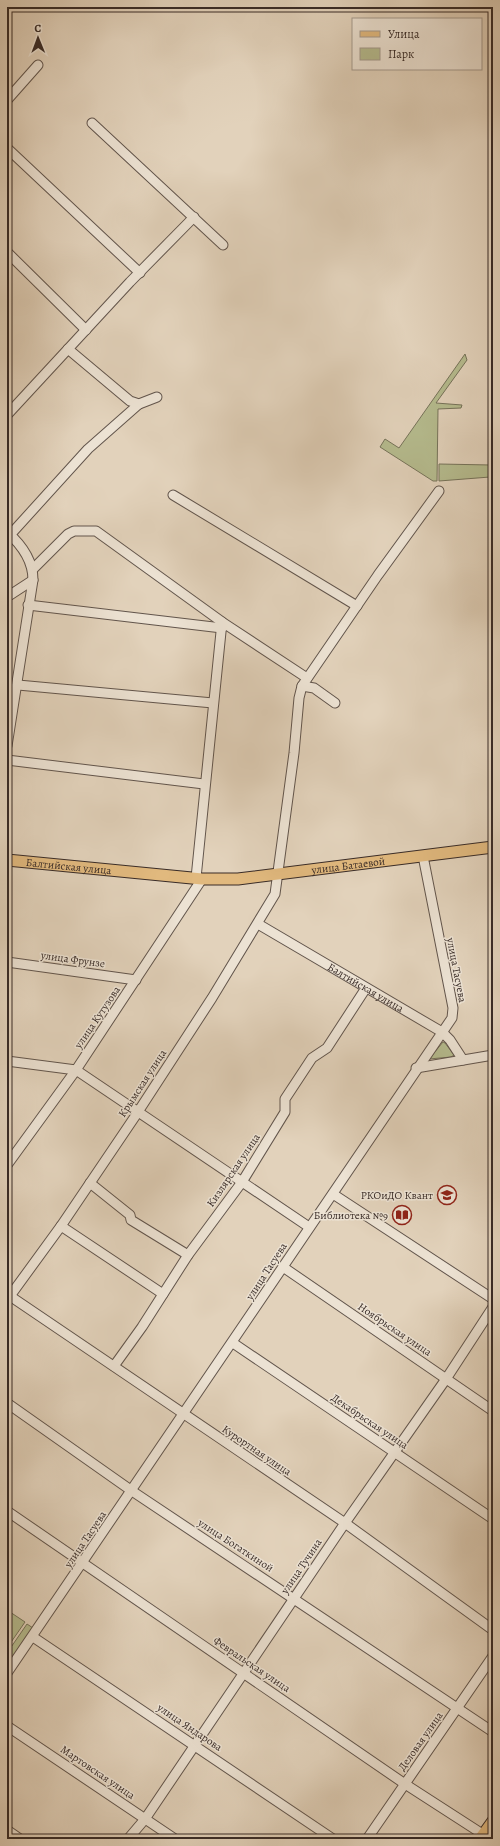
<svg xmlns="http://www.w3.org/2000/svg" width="500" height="1846" font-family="Alegreya,serif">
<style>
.green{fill:#b5bb8e;stroke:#76735a}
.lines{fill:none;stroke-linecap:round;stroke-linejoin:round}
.minor-casing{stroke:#62554c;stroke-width:11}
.major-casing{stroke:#382b27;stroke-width:13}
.minor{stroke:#ece2d3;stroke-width:9}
.major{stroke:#e1b97e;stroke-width:11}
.labels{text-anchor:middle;stroke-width:3;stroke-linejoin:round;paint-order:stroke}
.street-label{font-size:11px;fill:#382b27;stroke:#ece2d3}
.poi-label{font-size:11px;fill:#382b27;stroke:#ece2d3;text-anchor:end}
</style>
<rect width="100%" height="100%" fill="#e2d2bb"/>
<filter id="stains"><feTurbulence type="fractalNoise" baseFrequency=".005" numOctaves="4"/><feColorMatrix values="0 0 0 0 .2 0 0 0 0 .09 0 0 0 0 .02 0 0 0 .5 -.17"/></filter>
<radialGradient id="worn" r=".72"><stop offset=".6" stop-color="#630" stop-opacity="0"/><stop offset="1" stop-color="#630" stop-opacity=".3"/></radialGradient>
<!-- green -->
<g class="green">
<path d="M465,354L467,360L436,403L462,405L461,408L438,409L437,481H433L380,447L385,439L399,448Z"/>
<path d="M439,464L491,465L490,477L439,481Z"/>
<path d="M443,1042L445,1043L454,1055L451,1057L429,1059Z"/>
<path d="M7,1610L25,1622L7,1648Z"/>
<path d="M27,1624L33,1628L7,1666V1653Z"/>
</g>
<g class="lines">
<defs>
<g id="minor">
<path d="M7,100L38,65"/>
<path d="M92,123L223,245"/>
<path d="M7,148L140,273"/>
<path d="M7,252L86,330"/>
<path d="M68,349L130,401L139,404L157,397"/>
<path d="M7,415L130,282L194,217"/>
<path d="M173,495L357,606"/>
<path d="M7,532C22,545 33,560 33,580L7,746"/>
<path d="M10,535L88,449L139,404"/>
<path d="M33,569L68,534L74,531H96L222,622L307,678"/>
<path d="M7,597L33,580"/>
<path d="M28,605L222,628"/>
<path d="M18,685L213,703"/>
<path d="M302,686L314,688L335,703"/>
<path d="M7,760L204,784"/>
<path d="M196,878L222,622"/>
<path id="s1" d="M258,924L442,1032L450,1040L463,1060"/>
<path d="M7,962L136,980"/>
<path d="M7,1061L76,1070L309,1227"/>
<path d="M416,1068L493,1055"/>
<path d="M7,1165L76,1070L202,879"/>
<path d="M90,1183L130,1215L131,1220L188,1255"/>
<path d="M333,1194L493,1299"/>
<path d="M61,1226L163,1294"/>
<path d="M283,1267L493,1411"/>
<path d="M7,1294L345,1523L493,1630"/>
<path d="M10,1296L61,1226L136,1115L212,998L275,894L294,753L299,698L302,686L378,575L439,491"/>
<path d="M233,1343L493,1519"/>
<path d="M114,1366L142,1327L188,1255L242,1182L285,1112V1099L312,1058L327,1048L366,988"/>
<path d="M7,1403L132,1491L493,1732"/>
<path d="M7,1511L405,1784L484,1835"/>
<path d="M33,1637L333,1839"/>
<path d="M7,1673L452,1018L453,1008L423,856"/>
<path d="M7,1726L175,1839"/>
<path d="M7,1830L20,1839"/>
<path d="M128,1839L145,1819L345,1523L446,1379L493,1307"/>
<path d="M367,1839L493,1656"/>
</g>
<g id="major">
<path id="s2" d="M7,860L202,879H238L493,847"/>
<path d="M480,1839L493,1821"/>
</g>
</defs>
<!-- minor casing -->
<use href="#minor" class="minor-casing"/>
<!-- major casing -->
<use href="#major" class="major-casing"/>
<!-- minor -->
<use href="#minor" class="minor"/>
<!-- major -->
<use href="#major" class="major"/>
</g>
<!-- icons -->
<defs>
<symbol id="school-ring" viewBox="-11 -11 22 22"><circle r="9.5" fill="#ece2d3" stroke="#8f2418" stroke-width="1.5"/><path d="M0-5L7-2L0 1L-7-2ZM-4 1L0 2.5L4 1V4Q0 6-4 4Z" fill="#8f2418"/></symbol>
<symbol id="library-ring" viewBox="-11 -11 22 22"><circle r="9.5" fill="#ece2d3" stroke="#8f2418" stroke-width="1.5"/><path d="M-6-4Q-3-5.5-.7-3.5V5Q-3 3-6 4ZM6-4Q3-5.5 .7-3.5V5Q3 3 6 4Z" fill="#8f2418"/></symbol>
</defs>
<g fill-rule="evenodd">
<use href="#school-ring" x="436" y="1184" width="22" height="22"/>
<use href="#library-ring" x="391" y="1204" width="22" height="22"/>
</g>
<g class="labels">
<!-- street labels -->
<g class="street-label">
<text dy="4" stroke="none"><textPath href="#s2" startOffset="62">Балтийская улица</textPath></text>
<text dy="4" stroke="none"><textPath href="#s2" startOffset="343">улица Батаевой</textPath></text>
<text transform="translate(73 959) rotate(8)" y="4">улица Фрунзе</text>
<text transform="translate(457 970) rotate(79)" y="4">улица Тасуева</text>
<text dy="4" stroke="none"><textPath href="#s1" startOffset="125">Балтийская улица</textPath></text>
<text transform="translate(97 1017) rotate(-56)" y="4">улица Кутузова</text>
<text transform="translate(142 1083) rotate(-57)" y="4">Крымская улица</text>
<text transform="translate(233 1170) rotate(-56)" y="4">Кизлярская улица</text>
<text transform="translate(266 1271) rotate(-57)" y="4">улица Тасуева</text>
<text transform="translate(395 1329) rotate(34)" y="4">Ноябрьская улица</text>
<text transform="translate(370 1421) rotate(34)" y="4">Декабрьская улица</text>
<text transform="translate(257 1450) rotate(34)" y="4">Курортная улица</text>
<text transform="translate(85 1539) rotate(-56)" y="4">улица Тасуева</text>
<text transform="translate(236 1545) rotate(33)" y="4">улица Богаткиной</text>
<text transform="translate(301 1566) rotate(-56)" y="4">улица Тучина</text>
<text transform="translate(252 1664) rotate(34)" y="4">Февральская улица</text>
<text transform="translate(190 1727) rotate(34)" y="4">улица Яндарова</text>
<text transform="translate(420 1741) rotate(-55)" y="4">Деловая улица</text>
<text transform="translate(98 1772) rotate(34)" y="4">Мартовская улица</text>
</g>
<!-- poi labels -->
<g class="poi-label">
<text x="433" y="1199">РКОиДО Квант</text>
<text x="388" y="1219">Библиотека №9</text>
</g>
</g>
<!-- margin -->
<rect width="500" height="1846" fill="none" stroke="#e2d2bb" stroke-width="24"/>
<rect x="8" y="8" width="484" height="1830" fill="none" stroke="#382b27" stroke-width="2"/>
<rect x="12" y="12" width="476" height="1822" fill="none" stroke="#382b27"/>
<!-- legend -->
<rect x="352" y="18" width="130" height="52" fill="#ece2d3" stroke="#a4998e"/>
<rect x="360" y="31" width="20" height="6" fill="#e1b97e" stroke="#a4998e"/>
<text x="388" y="38" font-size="12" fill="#382b27">Улица</text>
<rect x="360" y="48" width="20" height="12" fill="#b5bb8e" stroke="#a4998e"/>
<text x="388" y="58" font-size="12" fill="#382b27">Парк</text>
<!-- north arrow -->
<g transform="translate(38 38) rotate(359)" stroke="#ece2d3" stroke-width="3" paint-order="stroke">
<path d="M0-3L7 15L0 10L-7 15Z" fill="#382b27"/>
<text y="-6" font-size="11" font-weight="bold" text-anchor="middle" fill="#382b27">С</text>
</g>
<rect width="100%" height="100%" filter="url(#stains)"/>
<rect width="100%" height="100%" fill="url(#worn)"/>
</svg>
